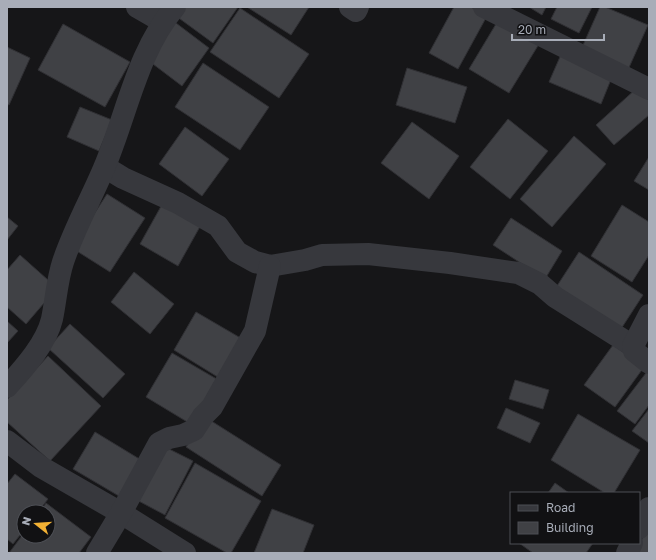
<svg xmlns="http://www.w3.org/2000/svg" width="656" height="560" font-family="'Golos Text',sans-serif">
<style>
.building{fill:#404145;stroke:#303034}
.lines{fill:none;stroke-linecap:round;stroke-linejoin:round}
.minor{stroke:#37383d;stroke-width:22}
</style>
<rect width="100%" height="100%" fill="#161618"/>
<!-- building -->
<g class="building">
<path d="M182,7H238L213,43L176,16Z"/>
<path d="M247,7H309L291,35Z"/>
<path d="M454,7H471L487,16L458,69L429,53Z"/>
<path d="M529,7H546L542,15Z"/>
<path d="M557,7H592L579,33L551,19Z"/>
<path d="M600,7H605L648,25L627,72L580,52Z"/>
<path d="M240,8L309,54L279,98L210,52Z"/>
<path d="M499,19L539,44L509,93L469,69Z"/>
<path d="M172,20L209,48L182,86L145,58Z"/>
<path d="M63,24L130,62L105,107L38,70Z"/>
<path d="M7,47L30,58L9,105L7,104Z"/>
<path d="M563,50L614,72L601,104L549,82Z"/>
<path d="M203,63L269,107L240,150L175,107Z"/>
<path d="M407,68L467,87L455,123L396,105Z"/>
<path d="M637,88L649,101V115L614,145L596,125Z"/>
<path d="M80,107L112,120L99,151L67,137Z"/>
<path d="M508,119L548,151L510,199L470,167Z"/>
<path d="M412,122L459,156L429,199L381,163Z"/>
<path d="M185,127L229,159L202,196L159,164Z"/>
<path d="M574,136L606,164L552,227L520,199Z"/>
<path d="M649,157V190L634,181Z"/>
<path d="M107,194L145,218L110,272L72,248Z"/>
<path d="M164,201L202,223L178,266L140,244Z"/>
<path d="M622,205L649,222V255L632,282L591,256Z"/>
<path d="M7,217L18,226L7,240Z"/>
<path d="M511,218L562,251L545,279L493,245Z"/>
<path d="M579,252L643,295L619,332L555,289Z"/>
<path d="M20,255L57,288L26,324L7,307V270Z"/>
<path d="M134,272L174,304L150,334L111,302Z"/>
<path d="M196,312L244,340L221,379L174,350Z"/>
<path d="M7,321L18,331L7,343Z"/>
<path d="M70,324L125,374L103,398L48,348Z"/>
<path d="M613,345L644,367L615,407L584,385Z"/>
<path d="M172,353L220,381L194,426L146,397Z"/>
<path d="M48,356L101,406L50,461L7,422V400Z"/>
<path d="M649,369V405L635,424L617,411Z"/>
<path d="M515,380L549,390L543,409L509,399Z"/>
<path d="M506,408L540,423L530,443L497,428Z"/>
<path d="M649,409V443L632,431Z"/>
<path d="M578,414L640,450L614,493H605L551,460Z"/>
<path d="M205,417L281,465L262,496L186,447Z"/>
<path d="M95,432L146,463L124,499L73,469Z"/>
<path d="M161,445L193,461L165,515L133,498Z"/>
<path d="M195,463L261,501L231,553H227L165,518Z"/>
<path d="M15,474L48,499L38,512H24V530L13,544L7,539V484Z"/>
<path d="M555,483L569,493H548Z"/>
<path d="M46,503L91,537L79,553H9L24,533V536H48V512H40Z"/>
<path d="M272,509L314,525L303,553H254Z"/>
<path d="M649,527V553H639L635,551Z"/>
<path d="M519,543H593L586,553H533Z"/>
</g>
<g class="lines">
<!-- minor -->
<g class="minor">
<path d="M137,7L163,22"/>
<path d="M350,7L356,11L358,7"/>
<path d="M484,7L649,89"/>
<path d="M105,167L123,178L178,203L218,226L237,252L255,262L270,266L305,260L322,255L368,254L450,263L518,273L540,284L555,297L633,346"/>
<path d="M649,315L633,346L634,351L649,363"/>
<path d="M7,387C24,368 46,344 52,319C56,300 57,280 63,262C74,229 91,199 104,168C127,114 137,52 175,7"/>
<path d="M7,441L41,467L121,513L185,553"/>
<path d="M639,528L649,508"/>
<path d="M97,553L121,513L159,443L169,438L183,435L194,430L203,416L212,407L255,331L270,266"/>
<path d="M627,553L632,543"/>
</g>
</g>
<!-- border -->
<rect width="656" height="560" fill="none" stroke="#a8adb8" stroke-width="16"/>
<!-- legend -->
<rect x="510" y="492" width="130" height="52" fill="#111113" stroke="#4d4f55"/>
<rect x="518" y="505" width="20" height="6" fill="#37383d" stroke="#4d4f55"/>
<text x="546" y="512" font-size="12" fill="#a8adb8">Road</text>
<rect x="518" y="522" width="20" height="12" fill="#404145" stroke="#4d4f55"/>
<text x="546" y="532" font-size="12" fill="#a8adb8">Building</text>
<!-- north arrow -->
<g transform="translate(36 524) rotate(287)"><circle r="19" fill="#111113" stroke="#4d4f55"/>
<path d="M0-3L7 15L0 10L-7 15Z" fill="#f2b134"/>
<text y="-6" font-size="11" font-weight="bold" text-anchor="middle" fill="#a8adb8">N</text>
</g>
<!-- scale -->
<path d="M512 34v6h92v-6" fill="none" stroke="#a8adb8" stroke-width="2"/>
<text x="518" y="34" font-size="12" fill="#a8adb8" stroke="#111113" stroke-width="3" paint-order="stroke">20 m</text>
</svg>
